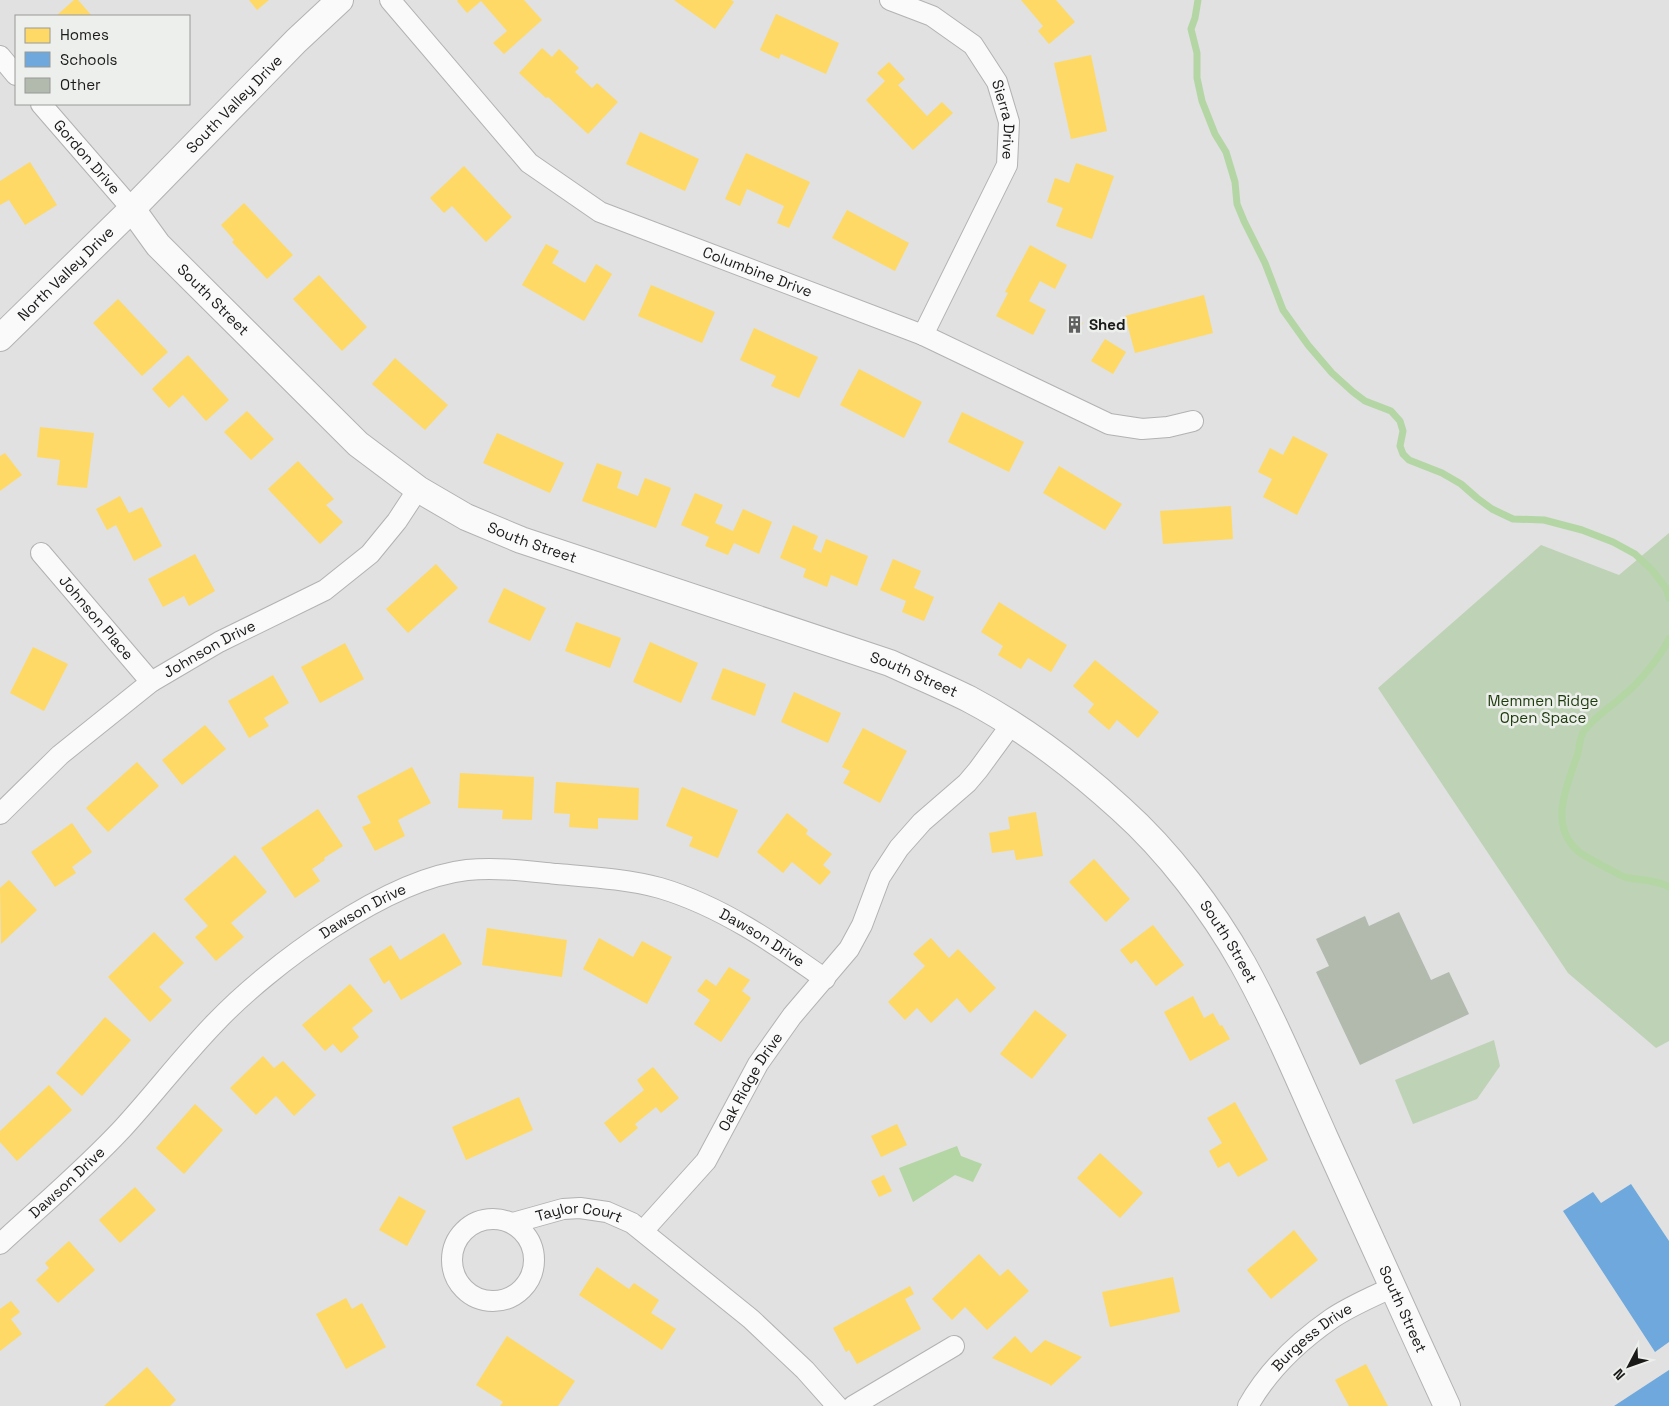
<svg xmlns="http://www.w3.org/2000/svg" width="1669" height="1406" font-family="'Space Grotesk',sans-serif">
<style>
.green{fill:#bed2b6}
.water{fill:#b3d6a4}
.homes{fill:#ffd966}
.schools{fill:#6fa8dc}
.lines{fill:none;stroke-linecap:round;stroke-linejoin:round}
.stream{stroke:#b3d6a4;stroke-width:7}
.building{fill:#b1baad}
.minor-casing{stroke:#b1b2b1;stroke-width:22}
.tertiary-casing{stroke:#b1b2b1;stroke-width:28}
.minor{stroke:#fafafa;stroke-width:20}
.tertiary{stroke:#fafafa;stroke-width:26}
.labels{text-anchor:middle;stroke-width:5;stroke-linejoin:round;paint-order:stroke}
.street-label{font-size:15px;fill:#1a1a19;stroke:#edefec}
.poi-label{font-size:15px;font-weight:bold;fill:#1a1a19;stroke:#edefec;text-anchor:start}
.park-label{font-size:15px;fill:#1c3b0a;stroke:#edefec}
</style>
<rect width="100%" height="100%" fill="#e0e1e0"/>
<!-- green -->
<g class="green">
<path d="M1669,533V1041L1656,1048L1568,973L1378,688L1541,545L1619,575Z"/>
<path d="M1494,1040L1500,1066L1477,1099L1413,1124L1395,1080Z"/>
</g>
<!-- water -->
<path class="water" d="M957,1146L961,1156L982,1164L973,1182L955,1175L913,1202L899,1168Z"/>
<!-- homes -->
<g class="homes">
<path d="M74,0H78L92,16H56Z"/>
<path d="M249,0H269L257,10Z"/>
<path d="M458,0H524L542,20L504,54L493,43L507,31L481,1L467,13L457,1Z"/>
<path d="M674,0H731L734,2L715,29Z"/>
<path d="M1021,0H1056L1075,22L1049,44L1038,31L1043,26Z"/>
<path d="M776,14L839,43L826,74L781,54L779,59L760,50Z"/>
<path d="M542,48L552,57L559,49L579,68L575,72L592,88L597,83L618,102L588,134L548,97L546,98L519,73Z"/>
<path d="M1091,55L1107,131L1071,139L1054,63Z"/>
<path d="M889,62L905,79L898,85L927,116L942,102L953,113L913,150L866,100L885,81L877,73Z"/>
<path d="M640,132L699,159L685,191L626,164Z"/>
<path d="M746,153L810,182L789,228L777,223L784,206L747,189L740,206L725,199Z"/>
<path d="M30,162L57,205L25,225L9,200L0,205V181Z"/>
<path d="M1076,163L1114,176L1092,239L1056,226L1063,208L1047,202L1055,178L1069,183Z"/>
<path d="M464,166L512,217L486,242L452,206L444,213L430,198Z"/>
<path d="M244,203L293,255L267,279L232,242L234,240L221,225Z"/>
<path d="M847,210L909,243L895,271L832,238Z"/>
<path d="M546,244L559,251L552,263L585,283L596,264L612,274L584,321L522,285Z"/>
<path d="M1030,245L1067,265L1055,289L1040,281L1029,301L1046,310L1033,335L996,316L1008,293L1005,292Z"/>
<path d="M319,275L367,327L342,351L293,299Z"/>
<path d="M651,285L715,312L702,343L638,316Z"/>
<path d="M1204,295L1213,333L1135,353L1125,316Z"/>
<path d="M118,299L168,352L142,376L93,323Z"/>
<path d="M1072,318L1083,323L1077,333L1067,328Z"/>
<path d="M754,328L818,357L799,398L771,386L776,376L740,360Z"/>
<path d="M1105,339L1126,352L1113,374L1091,361Z"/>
<path d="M188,355L229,400L206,421L183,395L169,408L152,389Z"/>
<path d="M395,358L448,405L425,430L372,384Z"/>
<path d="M859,369L922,402L904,438L840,405Z"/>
<path d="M247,411L274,439L251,460L224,432Z"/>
<path d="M962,412L1024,442L1009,472L948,442Z"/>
<path d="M40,427L94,433L87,488L57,485L60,460L37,457Z"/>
<path d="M497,433L564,463L550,493L483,463Z"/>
<path d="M1293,436L1328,454L1297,515L1263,497L1272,479L1258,472L1270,448L1283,455Z"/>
<path d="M5,453L22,475L0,491V456Z"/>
<path d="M298,461L334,499L326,505L343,522L320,544L268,489Z"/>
<path d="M597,463L622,472L617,488L638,496L645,478L671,488L656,528L582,501Z"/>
<path d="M1059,466L1122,504L1105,530L1043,493Z"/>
<path d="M695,493L723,505L715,523L733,531L743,509L772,522L759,554L734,543L728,555L705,546L709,537L681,525Z"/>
<path d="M120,496L129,513L142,507L162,546L134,561L116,525L107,530L96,509Z"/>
<path d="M1231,506L1233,539L1163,544L1160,511Z"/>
<path d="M793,525L818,536L813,549L821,553L826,539L868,556L857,586L831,575L827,587L803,577L806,569L780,558Z"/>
<path d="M195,554L215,591L189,606L184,596L163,607L148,579Z"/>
<path d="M893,559L921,571L914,588L934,597L924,621L902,612L906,601L880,590Z"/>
<path d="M436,564L458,588L408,633L386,609Z"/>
<path d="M504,588L546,608L530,641L488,622Z"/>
<path d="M999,602L1067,645L1051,672L1028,658L1021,669L998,655L1003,646L981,632Z"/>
<path d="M576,622L621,638L610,668L565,651Z"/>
<path d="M650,642L698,663L681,703L633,682Z"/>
<path d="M345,643L364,679L320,703L301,667Z"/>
<path d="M33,647L68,664L44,711L10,693Z"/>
<path d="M1095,660L1159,712L1138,738L1117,720L1109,730L1088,712L1094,704L1073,686Z"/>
<path d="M723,668L766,684L755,716L711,699Z"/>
<path d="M273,675L289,703L264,718L269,726L249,738L228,701Z"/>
<path d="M794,692L841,713L828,743L781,722Z"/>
<path d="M205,725L226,749L182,785L162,760Z"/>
<path d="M863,728L907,751L880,803L843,783L850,771L842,767Z"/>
<path d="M137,762L159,786L108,832L86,808Z"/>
<path d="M412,767L431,803L398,820L405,836L375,851L362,827L371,823L357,796Z"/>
<path d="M460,773L534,777L532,820L502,819L503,810L458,808Z"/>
<path d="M556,782L639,788L638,820L598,818V829L569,827L570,814L554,813Z"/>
<path d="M682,787L738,810L718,858L689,846L693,837L666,826Z"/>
<path d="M318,809L343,846L324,858L325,860L312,869L320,881L295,898L261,848Z"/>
<path d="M1036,812L1043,856L1016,860L1014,850L992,853L989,833L1010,829L1008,817Z"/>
<path d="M787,813L808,830L806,834L832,854L823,865L831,872L820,885L792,862L783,873L757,852Z"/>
<path d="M72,823L92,852L72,867L76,873L55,887L31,852Z"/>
<path d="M235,855L267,892L231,923L244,937L216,961L195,937L208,926L184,899Z"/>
<path d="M1094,859L1130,899L1106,922L1069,882Z"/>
<path d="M9,880L37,910L1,944L0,888Z"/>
<path d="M1153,925L1184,965L1156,986L1136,960L1131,964L1120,950Z"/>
<path d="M487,928L567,940L562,977L482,965Z"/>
<path d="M154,932L184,963L159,987L172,1000L150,1022L108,977Z"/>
<path d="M444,933L462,964L401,1000L389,980L384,984L369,959L391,945L400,960Z"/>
<path d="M599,938L633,957L642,941L672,957L647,1004L583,969Z"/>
<path d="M931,938L949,958L958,949L996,988L970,1013L957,998L931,1023L917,1008L905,1020L888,1002L925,966L913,954Z"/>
<path d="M729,967L750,980L742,991L751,998L721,1042L694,1024L710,1000L697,991L706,979L716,986Z"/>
<path d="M350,984L373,1011L352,1028L359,1037L341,1053L333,1044L325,1051L302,1025Z"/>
<path d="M1193,996L1204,1018L1213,1013L1220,1026L1222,1025L1230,1039L1190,1061L1164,1012Z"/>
<path d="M1035,1010L1067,1035L1032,1079L1000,1054Z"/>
<path d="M105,1017L131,1040L82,1096L56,1073Z"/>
<path d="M263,1056L274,1068L283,1061L316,1095L294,1116L276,1096L256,1115L230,1088Z"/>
<path d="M653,1067L679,1098L661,1113L656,1107L635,1124L638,1128L620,1143L604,1123L644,1090L637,1080Z"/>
<path d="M49,1085L72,1110L17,1161L0,1142V1131Z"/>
<path d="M519,1097L533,1130L466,1160L452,1127Z"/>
<path d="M1235,1102L1268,1160L1238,1177L1229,1162L1218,1168L1209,1151L1222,1143L1207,1118Z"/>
<path d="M195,1104L223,1130L184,1174L156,1148Z"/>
<path d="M897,1124L907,1145L881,1157L871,1136Z"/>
<path d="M1100,1153L1143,1193L1120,1218L1077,1178Z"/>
<path d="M884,1175L892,1191L879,1197L871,1181Z"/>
<path d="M135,1187L156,1210L120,1243L99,1220Z"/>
<path d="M399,1196L426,1211L407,1246L379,1230Z"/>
<path d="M1294,1230L1318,1260L1271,1299L1247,1270Z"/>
<path d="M69,1241L95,1270L58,1303L36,1280L49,1268L45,1263Z"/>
<path d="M979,1254L1000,1276L1008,1269L1029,1291L987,1330L965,1307L952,1320L932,1299Z"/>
<path d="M597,1267L629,1289L634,1283L659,1300L651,1313L676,1329L662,1350L579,1295Z"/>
<path d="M1173,1277L1180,1312L1110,1327L1102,1292Z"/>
<path d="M910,1286L914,1294L905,1299L921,1329L857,1364L849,1350L846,1352L833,1328Z"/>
<path d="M346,1298L352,1309L362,1303L386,1347L346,1369L316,1314Z"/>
<path d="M11,1301L20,1312L11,1319L22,1334L0,1351V1309Z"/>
<path d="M507,1336L575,1381L558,1406H500L503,1402L476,1385Z"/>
<path d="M1015,1336L1031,1353L1045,1340L1082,1357L1051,1386L1049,1384L992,1358Z"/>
<path d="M1366,1364L1388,1406H1349L1335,1380Z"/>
<path d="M147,1367L176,1400L170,1406H104Z"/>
</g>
<!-- schools -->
<g class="schools">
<path d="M1631,1184L1669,1241V1342L1655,1352L1563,1211L1593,1192L1601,1203Z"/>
<path d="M1669,1370V1406H1614Z"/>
</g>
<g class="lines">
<!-- stream -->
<g class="stream">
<path d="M1198,0L1195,18L1191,29L1197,53V78L1202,101L1215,134L1226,152L1235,182L1237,204L1244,221L1265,263L1283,310L1308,345L1332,373L1353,392L1365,401L1391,411L1400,421L1403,431L1400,446L1403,454L1409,460L1442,473L1461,484L1477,498L1492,509L1513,519L1544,520L1582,530L1613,542L1635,554L1652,570L1666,588L1669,598"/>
<path d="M1669,639C1660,657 1640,682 1624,695C1611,707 1595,716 1584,731C1579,737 1580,748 1577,756C1567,786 1548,825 1578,851C1582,855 1619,875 1625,877C1640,881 1655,879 1669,887"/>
</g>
</g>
<!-- building -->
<path class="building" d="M1399,912L1431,980L1449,972L1469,1014L1360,1065L1316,972L1329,966L1316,939L1365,916L1369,926Z"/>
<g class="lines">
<defs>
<g id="minor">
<path id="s1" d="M390,0L529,163L600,212L923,335L1109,424L1142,429L1168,427L1193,421"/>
<path id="s2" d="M890,0L932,16L973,45L997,82L1009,122L1007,165L923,335"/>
<path d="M0,56L16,75"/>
<path id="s3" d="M41,104L132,209"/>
<path id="s4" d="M41,553L151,682"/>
<path id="s5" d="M0,814L60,755L151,682L219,642L325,590L370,554L397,521L418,489"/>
<circle cx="493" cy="1260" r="41"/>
<path id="s6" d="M513,1223L563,1209L580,1208L607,1212L632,1223L751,1319L805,1370L837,1406"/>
<path id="s7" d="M643,1231L706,1161L758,1064L792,1016L849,949L862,925L880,877L899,848L922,822L967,783L978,770L1011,725"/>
<path id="s8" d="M0,1244C41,1206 85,1169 123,1128C155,1093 183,1056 215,1023C270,965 387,879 467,870C497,867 527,871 557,874C591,877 627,879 660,888C721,906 774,943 825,979"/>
<path d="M853,1406L954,1346"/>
<path id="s9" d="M1248,1406C1267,1372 1298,1342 1331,1319C1350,1306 1372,1297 1393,1287"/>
</g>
<g id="tertiary">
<path id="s10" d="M132,209L158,245L358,444L418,489L466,517L521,540L890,663C916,675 943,686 969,699C1024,728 1075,767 1121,809C1168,851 1212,909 1243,964C1274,1020 1299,1080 1325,1138C1366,1228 1406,1317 1447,1406"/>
<path id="s11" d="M0,338L132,209L296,41L340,0"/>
</g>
</defs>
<!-- minor casing -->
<use href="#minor" class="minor-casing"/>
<!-- tertiary casing -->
<use href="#tertiary" class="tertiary-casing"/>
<!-- minor -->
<use href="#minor" class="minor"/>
<!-- tertiary -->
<use href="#tertiary" class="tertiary"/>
</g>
<!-- icons -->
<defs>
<symbol id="building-bare" viewBox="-9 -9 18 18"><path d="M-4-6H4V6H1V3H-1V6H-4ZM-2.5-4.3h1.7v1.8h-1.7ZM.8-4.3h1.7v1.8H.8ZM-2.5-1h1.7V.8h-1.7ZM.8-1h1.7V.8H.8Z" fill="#5f605f" stroke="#edefec" stroke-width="2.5" paint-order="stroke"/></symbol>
</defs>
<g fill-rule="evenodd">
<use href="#building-bare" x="1062" y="312" width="25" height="25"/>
</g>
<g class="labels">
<!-- street labels -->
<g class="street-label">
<text dy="5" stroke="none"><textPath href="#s11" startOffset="331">South Valley Drive</textPath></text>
<text dy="5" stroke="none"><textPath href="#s2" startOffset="178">Sierra Drive</textPath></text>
<text dy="5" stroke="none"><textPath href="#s3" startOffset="70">Gordon Drive</textPath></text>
<text dy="5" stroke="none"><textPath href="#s1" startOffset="469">Columbine Drive</textPath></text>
<text dy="5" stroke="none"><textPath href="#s11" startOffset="92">North Valley Drive</textPath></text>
<text dy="5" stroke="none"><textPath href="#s10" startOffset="122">South Street</textPath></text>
<text dy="5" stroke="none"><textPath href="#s10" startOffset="528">South Street</textPath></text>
<text dy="5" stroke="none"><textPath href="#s4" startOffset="85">Johnson Place</textPath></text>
<text dy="5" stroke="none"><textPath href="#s5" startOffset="268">Johnson Drive</textPath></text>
<text dy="5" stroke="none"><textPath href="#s10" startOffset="932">South Street</textPath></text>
<text dy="5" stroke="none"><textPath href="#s8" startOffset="495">Dawson Drive</textPath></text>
<text dy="5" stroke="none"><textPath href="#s8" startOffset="916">Dawson Drive</textPath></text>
<text dy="5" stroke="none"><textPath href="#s10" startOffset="1352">South Street</textPath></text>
<text dy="5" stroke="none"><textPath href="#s7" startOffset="185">Oak Ridge Drive</textPath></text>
<text dy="5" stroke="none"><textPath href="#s8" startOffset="91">Dawson Drive</textPath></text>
<text dy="5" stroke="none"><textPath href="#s6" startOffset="68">Taylor Court</textPath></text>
<text dy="5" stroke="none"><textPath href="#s10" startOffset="1759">South Street</textPath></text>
<text dy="5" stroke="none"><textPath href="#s9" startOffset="95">Burgess Drive</textPath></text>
</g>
<!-- poi labels -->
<g class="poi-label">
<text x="1089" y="330">Shed</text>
</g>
<!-- park labels -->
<g class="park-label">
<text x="1543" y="706">Memmen Ridge<tspan x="1543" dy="17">Open Space</tspan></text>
</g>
</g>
<!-- legend -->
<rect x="15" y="15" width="175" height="90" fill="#edefec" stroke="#999a98"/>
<rect x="25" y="28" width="25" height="15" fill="#ffd966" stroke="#999a98"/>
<text x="60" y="40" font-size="15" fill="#1a1a19">Homes</text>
<rect x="25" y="52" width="25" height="15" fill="#6fa8dc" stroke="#999a98"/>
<text x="60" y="65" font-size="15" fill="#1a1a19">Schools</text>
<rect x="25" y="78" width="25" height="15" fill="#b1baad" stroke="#999a98"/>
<text x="60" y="90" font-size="15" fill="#1a1a19">Other</text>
<!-- north arrow -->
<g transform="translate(1629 1366) rotate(229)" stroke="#edefec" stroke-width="4" paint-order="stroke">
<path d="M0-4L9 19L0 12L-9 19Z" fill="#1a1a19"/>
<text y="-8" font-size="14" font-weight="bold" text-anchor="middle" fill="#1a1a19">N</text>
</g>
</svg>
